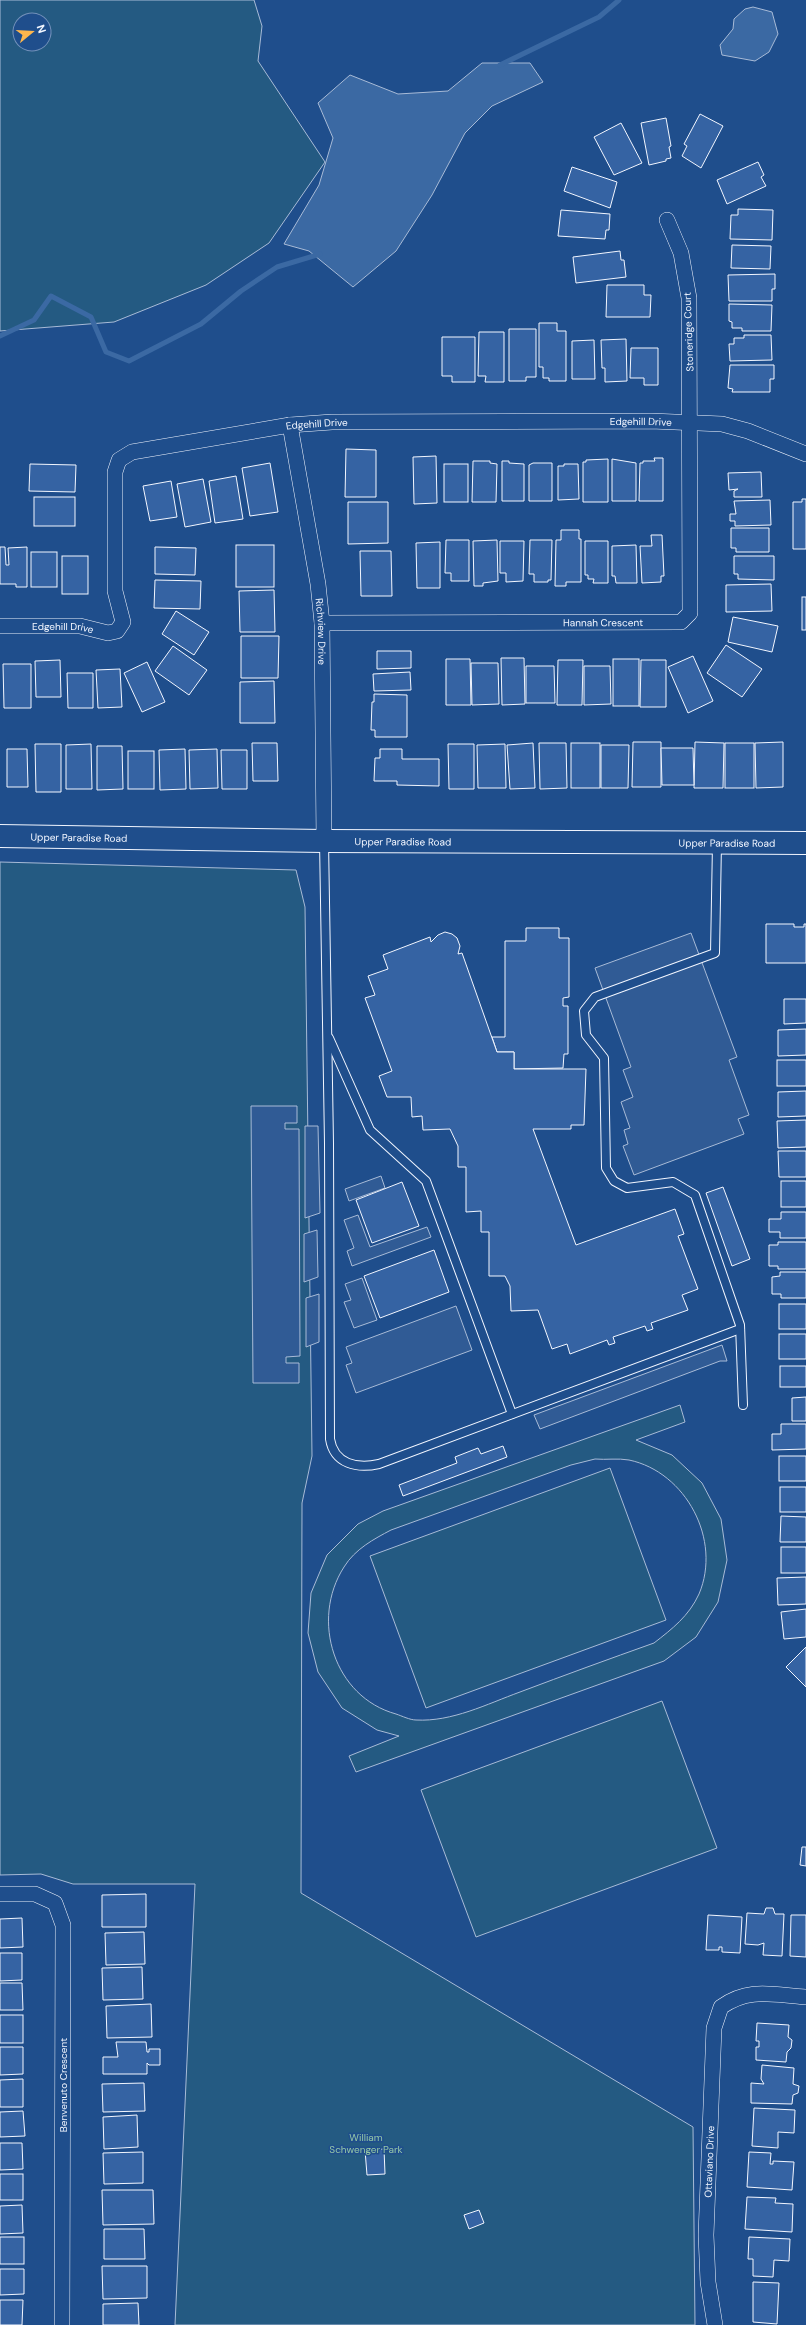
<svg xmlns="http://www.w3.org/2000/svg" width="806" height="2325" font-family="'DM Sans',sans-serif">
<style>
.green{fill:#245a82;stroke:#a8bbd7;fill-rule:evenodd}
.parking{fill:#305b95;stroke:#a8bbd7}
.water{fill:#3b69a3;stroke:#a8bbd7}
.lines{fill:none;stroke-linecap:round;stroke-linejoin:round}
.stream{stroke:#3b69a3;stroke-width:5}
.building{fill:#3563a3;stroke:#f2f6ff}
.service-casing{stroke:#f2f6ff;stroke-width:10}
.minor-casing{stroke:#f2f6ff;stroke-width:16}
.secondary-casing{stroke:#f2f6ff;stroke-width:24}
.service{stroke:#1f4e8c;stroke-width:8}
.minor{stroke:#1f4e8c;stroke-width:15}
.secondary{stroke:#1f4e8c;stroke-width:22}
.labels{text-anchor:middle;stroke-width:3;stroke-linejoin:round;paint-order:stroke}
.street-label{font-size:10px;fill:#f2f6ff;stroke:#1f4e8c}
.park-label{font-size:10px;fill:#97c8a6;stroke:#1f4e8c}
</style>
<rect width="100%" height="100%" fill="#1f4e8c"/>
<!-- green -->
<g class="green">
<path d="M0,0H254L262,26L258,61L325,162L269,243L206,285L114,322L0,331ZM20,20H44V44H20Z"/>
<path d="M0,862L296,870L305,907L312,1456L302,1503L301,1893L693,2127L695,2325H175L195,1884H73L41,1874L0,1875Z"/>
<path d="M680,1405L685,1422L636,1440L672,1455L702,1483L721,1519L727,1560L718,1602L696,1637L664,1661L356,1772L349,1756L399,1736L377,1730L342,1708L318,1672L308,1633L311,1593L327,1555L358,1524L383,1511ZM595,1459C606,1460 618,1458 629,1460C686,1472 722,1540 699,1594C689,1616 672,1629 654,1643C609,1659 565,1675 520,1692C487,1704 452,1722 416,1720C410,1720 402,1716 396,1714C334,1697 310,1620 344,1567C355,1549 374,1539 391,1530L571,1465Z"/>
<path d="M610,1468L666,1620L426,1708L370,1556Z"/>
<path d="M662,1701L717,1848L476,1937L421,1790Z"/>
</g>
<!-- parking -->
<g class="parking">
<path d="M691,933L737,1057L729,1060L749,1115L738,1119L744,1134L634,1175L623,1146L628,1144L624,1130L630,1128L621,1102L633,1097L623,1070L631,1067L595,968Z"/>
<path d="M251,1106H297V1123H285V1129H299L300,1356L286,1357V1363H299V1383H253Z"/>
<path d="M305,1126H318L320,1213L305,1218Z"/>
<path d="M381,1176L385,1188L349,1201L345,1189Z"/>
<path d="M358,1215L370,1247L427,1227L431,1237L352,1266L347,1251L354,1248L344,1220Z"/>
<path d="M317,1230L318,1277L304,1282V1234Z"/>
<path d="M362,1278L377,1320L354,1328L344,1302L351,1300L345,1284Z"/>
<path d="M319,1294V1342L306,1347V1298Z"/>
<path d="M456,1306L472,1350L356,1393L346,1365L352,1363L346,1347Z"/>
<path d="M722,1345L727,1361H720L540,1429L534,1415Z"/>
</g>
<!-- water -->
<g class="water">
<path d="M753,7L772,12L778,34L769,52L755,61L722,55L720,45L733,29L734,19L745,9Z"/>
<path d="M482,63H530L543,82L492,106L465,133L432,195L396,251L353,287L309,251L284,244L319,185L333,138L318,103L350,75L398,94L448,91Z"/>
</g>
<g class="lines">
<!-- stream -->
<g class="stream">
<path d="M500,65L599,17L619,0"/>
<path d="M0,336L34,320L51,296L91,317L106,352L129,361L201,324L241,291L277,267L320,254"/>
</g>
</g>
<!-- building -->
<g class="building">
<path d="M700,114L723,126L701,168L682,156L687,146L684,144Z"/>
<path d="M666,118L671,146L669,147L671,158L666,159V161L649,165L641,123Z"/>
<path d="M621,123L642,163L614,175L594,137Z"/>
<path d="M758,162L764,175L761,177L766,186L727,204L717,180Z"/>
<path d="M572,167L617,182L610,208L564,191Z"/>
<path d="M738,209L773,210L772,240L730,239L731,215H738Z"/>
<path d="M561,210L610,214L609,230H606L605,239L558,236Z"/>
<path d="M732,245L771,246L770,269L731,268Z"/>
<path d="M620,251L621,260H624L626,277L576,283L573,257Z"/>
<path d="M775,274V289H772V301H729L728,275Z"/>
<path d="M607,285H644V295H651L650,317H606Z"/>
<path d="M729,304L772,305L771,331H742V328H732V322L729,321Z"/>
<path d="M539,323H557V331H566V381H549V378H543V367H539Z"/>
<path d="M509,329H536V377H526V381H509Z"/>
<path d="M479,332H504V382H485L486,376H478Z"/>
<path d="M744,335H771L772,360L730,361L729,344H734V338H744Z"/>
<path d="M442,337H475V382H452V376H442Z"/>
<path d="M626,339L627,381L605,382V368H602L601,340Z"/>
<path d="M594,340L595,379H572V341Z"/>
<path d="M631,348H658V385H644V378H630Z"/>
<path d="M730,365H774V379H770V392H732L733,389L728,388Z"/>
<path d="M346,449L376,450V497H345Z"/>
<path d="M436,456L437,503L414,504L413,457Z"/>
<path d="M654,458H663V501H639L640,463H643V461H655Z"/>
<path d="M608,459V502H583V462H586V460Z"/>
<path d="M612,459L636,463V501H612Z"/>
<path d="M473,461H490V463L497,464L496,502H472Z"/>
<path d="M502,461H509V463L524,464V501H502Z"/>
<path d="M270,463L278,512L250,516L242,468Z"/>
<path d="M533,463H552V501H529V465Z"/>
<path d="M30,464L76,465L75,492L29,491Z"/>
<rect x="444" y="464" width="24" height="38"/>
<path d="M564,464H578L579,499L558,500V466H564Z"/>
<path d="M761,472L762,497H734V491L738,489L729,490L728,473Z"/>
<path d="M236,476L243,519L215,523L209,481Z"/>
<path d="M203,479L211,522L185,527L177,484Z"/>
<path d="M171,481L177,517L150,521L143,486Z"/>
<rect x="34" y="497" width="41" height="29"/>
<path d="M802,499H806V549H793V502H802Z"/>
<path d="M770,500L771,525L735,526V521H730V514H736L734,501Z"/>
<path d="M348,502H388V543L348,544Z"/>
<path d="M731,528H769V552H736V548H731Z"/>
<path d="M561,530H579V539H581V582H566V586H555L556,540H561Z"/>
<path d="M651,535H662L664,576H661V582L642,583L640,546H652Z"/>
<path d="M446,540H469V581H451V573H445Z"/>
<path d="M497,540L498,581L483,583V586H474L473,541Z"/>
<path d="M530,540H552L551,580H548V582H534V574H529Z"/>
<path d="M500,541H524L523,581L506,582V573H500Z"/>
<path d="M585,541H608V583H593L594,579H588V575H585Z"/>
<path d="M440,542V588H417L416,543Z"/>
<rect x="236" y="545" width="38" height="42"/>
<path d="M636,545L637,583H616L615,576H612V546Z"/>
<path d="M0,547H5L6,565H9L8,548L27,547V587H16V584H0Z"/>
<path d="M155,547L196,548L195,575L155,574Z"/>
<path d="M360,551H391L392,596H361Z"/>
<rect x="31" y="552" width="26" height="35"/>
<rect x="62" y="556" width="26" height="38"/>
<path d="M734,556H774V580L738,579V574H734Z"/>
<path d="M155,580L201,581L200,609L154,608Z"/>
<path d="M771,584L772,611L726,612V585Z"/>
<path d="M274,590L275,632H240L239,591Z"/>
<rect x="802" y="597" width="4" height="33"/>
<path d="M176,611L209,632L194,655L162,634Z"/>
<path d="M733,617L778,626L772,652L728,642Z"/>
<path d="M241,636H279L278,678H241Z"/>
<path d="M726,645L762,669L742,697L707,673Z"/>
<path d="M173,646L207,670L189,695L155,671Z"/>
<path d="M377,651H411V668L377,669Z"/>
<path d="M693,656L713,701L688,713L668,667Z"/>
<path d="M501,658H524L525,704L502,705Z"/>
<path d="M446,659H470L471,705H446Z"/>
<rect x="613" y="659" width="26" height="47"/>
<path d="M60,660L61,697H36L35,661Z"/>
<path d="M558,660H583L582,705H557Z"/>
<path d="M641,660H666V707H640Z"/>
<path d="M147,662L165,702L142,712L124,673Z"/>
<path d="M471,663H498L499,704L472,705Z"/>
<path d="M3,664H31V708H4Z"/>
<path d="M526,666H554L555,703H526Z"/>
<path d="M584,666H610L611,704L584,705Z"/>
<path d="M120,669L122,707L98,708L96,670Z"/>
<path d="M410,672L411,690L374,691L373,674Z"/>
<path d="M67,673H93V708H68Z"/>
<path d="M274,681L275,723H240V682Z"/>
<path d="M374,694L407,695V737H375V730H371L372,702H374Z"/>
<path d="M633,742H661V787H632Z"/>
<path d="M695,742L724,743L723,788H694Z"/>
<path d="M783,742V787L756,788L755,743Z"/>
<path d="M252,743H277L278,781H253Z"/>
<path d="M533,743L535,788L510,789L507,745Z"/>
<path d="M539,743H566L567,788L540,789Z"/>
<rect x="571" y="743" width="29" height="45"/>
<rect x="725" y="743" width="29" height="45"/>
<path d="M35,744H61V792H36Z"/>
<path d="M91,744L92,789H66V745Z"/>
<path d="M448,744H474V789H449Z"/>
<path d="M505,744L506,788H478L477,745Z"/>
<path d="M601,745H629L628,788H601Z"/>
<path d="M97,746H122L123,789L97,790Z"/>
<path d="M661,748H693L694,785H662Z"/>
<path d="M7,749H27L28,787H7Z"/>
<path d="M185,749L186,789L160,790L159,750Z"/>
<path d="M217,749L218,788L190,789L189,750Z"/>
<path d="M380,749H402V759H439V786L397,785V781H374L375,758H380Z"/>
<path d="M221,750H247V789H222Z"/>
<rect x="128" y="751" width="26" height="38"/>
<path d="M766,924H794V927H804V924H806V963H766Z"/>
<path d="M526,928H559V938H569V997L563,998V1006H568V1054H564L563,1068L514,1069V1052H497L492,1037H505V941H526Z"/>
<path d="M445,932L452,934L457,938L460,946L458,954L462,953L497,1052H514V1069H586L584,1125H571V1129H533L576,1245L675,1209L684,1234L678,1236L698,1289L682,1295L688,1310L651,1323L653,1329L647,1331L645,1326L613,1337L615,1343L609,1345L607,1340L570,1354L567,1344L552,1349L538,1310L511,1311L510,1286L505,1276H489V1232H481V1211L466,1212V1167H458V1146L450,1129L423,1130L422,1116L412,1117L411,1097H387L379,1076L392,1071L365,998L375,995L368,976L388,969L383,955L430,937L431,942L438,935Z"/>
<path d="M784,999H806V1023L784,1024Z"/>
<path d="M806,1029V1055L778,1056V1030Z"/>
<rect x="777" y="1060" width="29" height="26"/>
<path d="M806,1091V1116L778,1117V1092Z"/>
<path d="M806,1120V1147L778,1148L777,1121Z"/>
<path d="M778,1151H806V1177H779Z"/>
<rect x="781" y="1181" width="25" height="26"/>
<path d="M402,1182L419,1226L372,1243L356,1200Z"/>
<path d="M723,1187L750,1259L732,1266L706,1193Z"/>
<path d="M781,1212H806V1238H780V1232H769V1219H781Z"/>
<path d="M778,1242H806V1269H778V1266H769V1245H778Z"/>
<path d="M434,1250L449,1292L380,1318L364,1276Z"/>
<path d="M780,1272H806V1298H781V1294H772V1277L780,1276Z"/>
<rect x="779" y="1304" width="27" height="25"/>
<rect x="779" y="1334" width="27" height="25"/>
<rect x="780" y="1366" width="26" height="21"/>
<path d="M806,1397V1421H792V1398Z"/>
<path d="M781,1424H806V1449L772,1450V1434H781Z"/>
<path d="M503,1446L507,1457L403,1496L399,1485L457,1463L455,1457L478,1448L481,1454Z"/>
<rect x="779" y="1456" width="27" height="25"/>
<rect x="780" y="1487" width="26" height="25"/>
<path d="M781,1516L806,1517V1542H780Z"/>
<rect x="781" y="1547" width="25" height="26"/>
<path d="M806,1577V1604L778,1605L777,1578Z"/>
<path d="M806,1609V1637L784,1639L781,1612Z"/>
<path d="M806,1647V1687L786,1667Z"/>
<path d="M802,1847H806V1866L800,1865Z"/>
<path d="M146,1894V1927H102V1895Z"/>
<path d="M766,1908H773L775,1914H784L782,1956L763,1955L764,1943L758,1945L745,1944L747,1913L764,1914Z"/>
<path d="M708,1915L742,1917L740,1953L722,1952V1947H719V1950H706Z"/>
<path d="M791,1915H806V1957L790,1956Z"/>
<path d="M22,1918L23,1947L0,1948V1919Z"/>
<path d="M144,1932L145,1964L106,1965L105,1933Z"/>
<path d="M0,1953H22V1980L0,1981Z"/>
<path d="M142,1967L143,1999L103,2000L102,1968Z"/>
<path d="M0,1983H22L23,2010H0Z"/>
<path d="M151,2004L152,2037L107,2038L106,2006Z"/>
<rect x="0" y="2015" width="23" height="28"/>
<path d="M757,2023L789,2025L788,2037L792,2040L791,2048L787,2052L786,2062L756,2060V2047H759V2041H756Z"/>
<path d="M116,2042H146L147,2052H149V2049H160V2065H149L147,2063V2074H103V2057H118Z"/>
<path d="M0,2047H23V2074L0,2075Z"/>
<path d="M762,2065L794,2068L793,2084L799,2086L798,2093L793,2095L792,2104L751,2103V2083L764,2084L761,2079Z"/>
<path d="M23,2079V2107H0V2080Z"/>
<path d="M144,2083L145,2111L103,2112L102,2084Z"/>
<path d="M754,2108L795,2110L794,2133L778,2132V2148L752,2146Z"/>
<path d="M23,2111L25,2136L0,2137V2112Z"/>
<path d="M137,2115L138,2147L104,2149L103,2117Z"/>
<path d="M0,2143H22L23,2169L0,2170Z"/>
<path d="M384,2149L385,2174L367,2175L365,2150Z"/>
<path d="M143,2152V2183L104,2184L103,2153Z"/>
<path d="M749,2152L771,2153L770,2164H773V2161L794,2162L792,2190L747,2187Z"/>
<rect x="0" y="2174" width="23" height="26"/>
<path d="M102,2190H153L154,2224L103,2225Z"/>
<path d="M747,2197L776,2198L775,2203L793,2204L792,2232L745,2229Z"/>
<path d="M22,2205L23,2233L0,2234V2206Z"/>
<path d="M479,2210L484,2223L469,2229L464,2215Z"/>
<path d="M104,2229H144L145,2259H104Z"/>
<rect x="0" y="2237" width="24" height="27"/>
<path d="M749,2237L790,2239L789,2261L774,2260L773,2277L753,2276V2259H748Z"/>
<path d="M102,2266H147V2298L103,2299Z"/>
<path d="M0,2269H24V2294L0,2295Z"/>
<path d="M753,2282L779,2283L777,2324L753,2322Z"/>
<path d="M0,2300H23L22,2325H0Z"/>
<path d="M138,2303L139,2325H103V2304Z"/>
</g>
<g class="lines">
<defs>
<g id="service">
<path d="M324,841L329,1143L330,1439C334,1464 357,1469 379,1464L740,1329"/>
<path d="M717,843L715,953L595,997L584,1011L586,1035L604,1058L606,1168L614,1181L627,1188L673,1182L695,1195L740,1325L743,1405"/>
<path d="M329,1038L370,1130L426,1181L512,1414"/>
</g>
<g id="minor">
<path id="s1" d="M290,425L318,584L322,623L324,841"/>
<path id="s2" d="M322,623L681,622L690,613L689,298L681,253L667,220"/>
<path id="s3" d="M0,626H80L108,633L117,631L123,622L115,591V472L119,460L132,452L290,425L332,422L651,421L722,424L748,431L806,454"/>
<path d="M0,1894H35L55,1903L63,1925L62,2325"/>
<path id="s4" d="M715,2325L708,2282L706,2235L714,2028L721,2007C749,1987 773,1995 806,1997"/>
</g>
<g id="secondary">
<path id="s5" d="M0,836L324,841L806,843"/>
</g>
</defs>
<!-- service casing -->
<use href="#service" class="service-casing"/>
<!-- minor casing -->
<use href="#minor" class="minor-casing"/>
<!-- secondary casing -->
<use href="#secondary" class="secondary-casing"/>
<!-- service -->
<use href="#service" class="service"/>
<!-- minor -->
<use href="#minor" class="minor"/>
<!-- secondary -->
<use href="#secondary" class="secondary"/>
</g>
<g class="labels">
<!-- street labels -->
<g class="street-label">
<text transform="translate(688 332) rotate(-92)" y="4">Stoneridge Court</text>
<text dy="4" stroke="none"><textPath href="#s3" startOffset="819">Edgehill Drive</textPath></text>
<text dy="4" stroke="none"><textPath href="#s3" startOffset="495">Edgehill Drive</textPath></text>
<text dy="4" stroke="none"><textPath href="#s2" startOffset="281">Hannah Crescent</textPath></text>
<text dy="4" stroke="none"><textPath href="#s3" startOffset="63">Edgehill Drive</textPath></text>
<text dy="4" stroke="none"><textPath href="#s1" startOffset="209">Richview Drive</textPath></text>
<text dy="4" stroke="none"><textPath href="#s5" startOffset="79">Upper Paradise Road</textPath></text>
<text dy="4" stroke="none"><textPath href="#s5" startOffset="403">Upper Paradise Road</textPath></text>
<text dy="4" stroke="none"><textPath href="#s5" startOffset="727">Upper Paradise Road</textPath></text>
<text transform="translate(63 2085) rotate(-90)" y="4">Benvenuto Crescent</text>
<text dy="4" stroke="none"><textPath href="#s4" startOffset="164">Ottaviano Drive</textPath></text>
</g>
<!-- park labels -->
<g class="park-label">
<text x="366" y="2141">William<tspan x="366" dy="12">Schwenger Park</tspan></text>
</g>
</g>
<!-- north arrow -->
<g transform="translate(32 32) rotate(72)"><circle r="19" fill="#1f4e8c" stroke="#7391ba"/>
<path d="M0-3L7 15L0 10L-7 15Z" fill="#ffb74d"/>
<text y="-6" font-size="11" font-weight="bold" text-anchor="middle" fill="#f2f6ff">N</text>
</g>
</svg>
